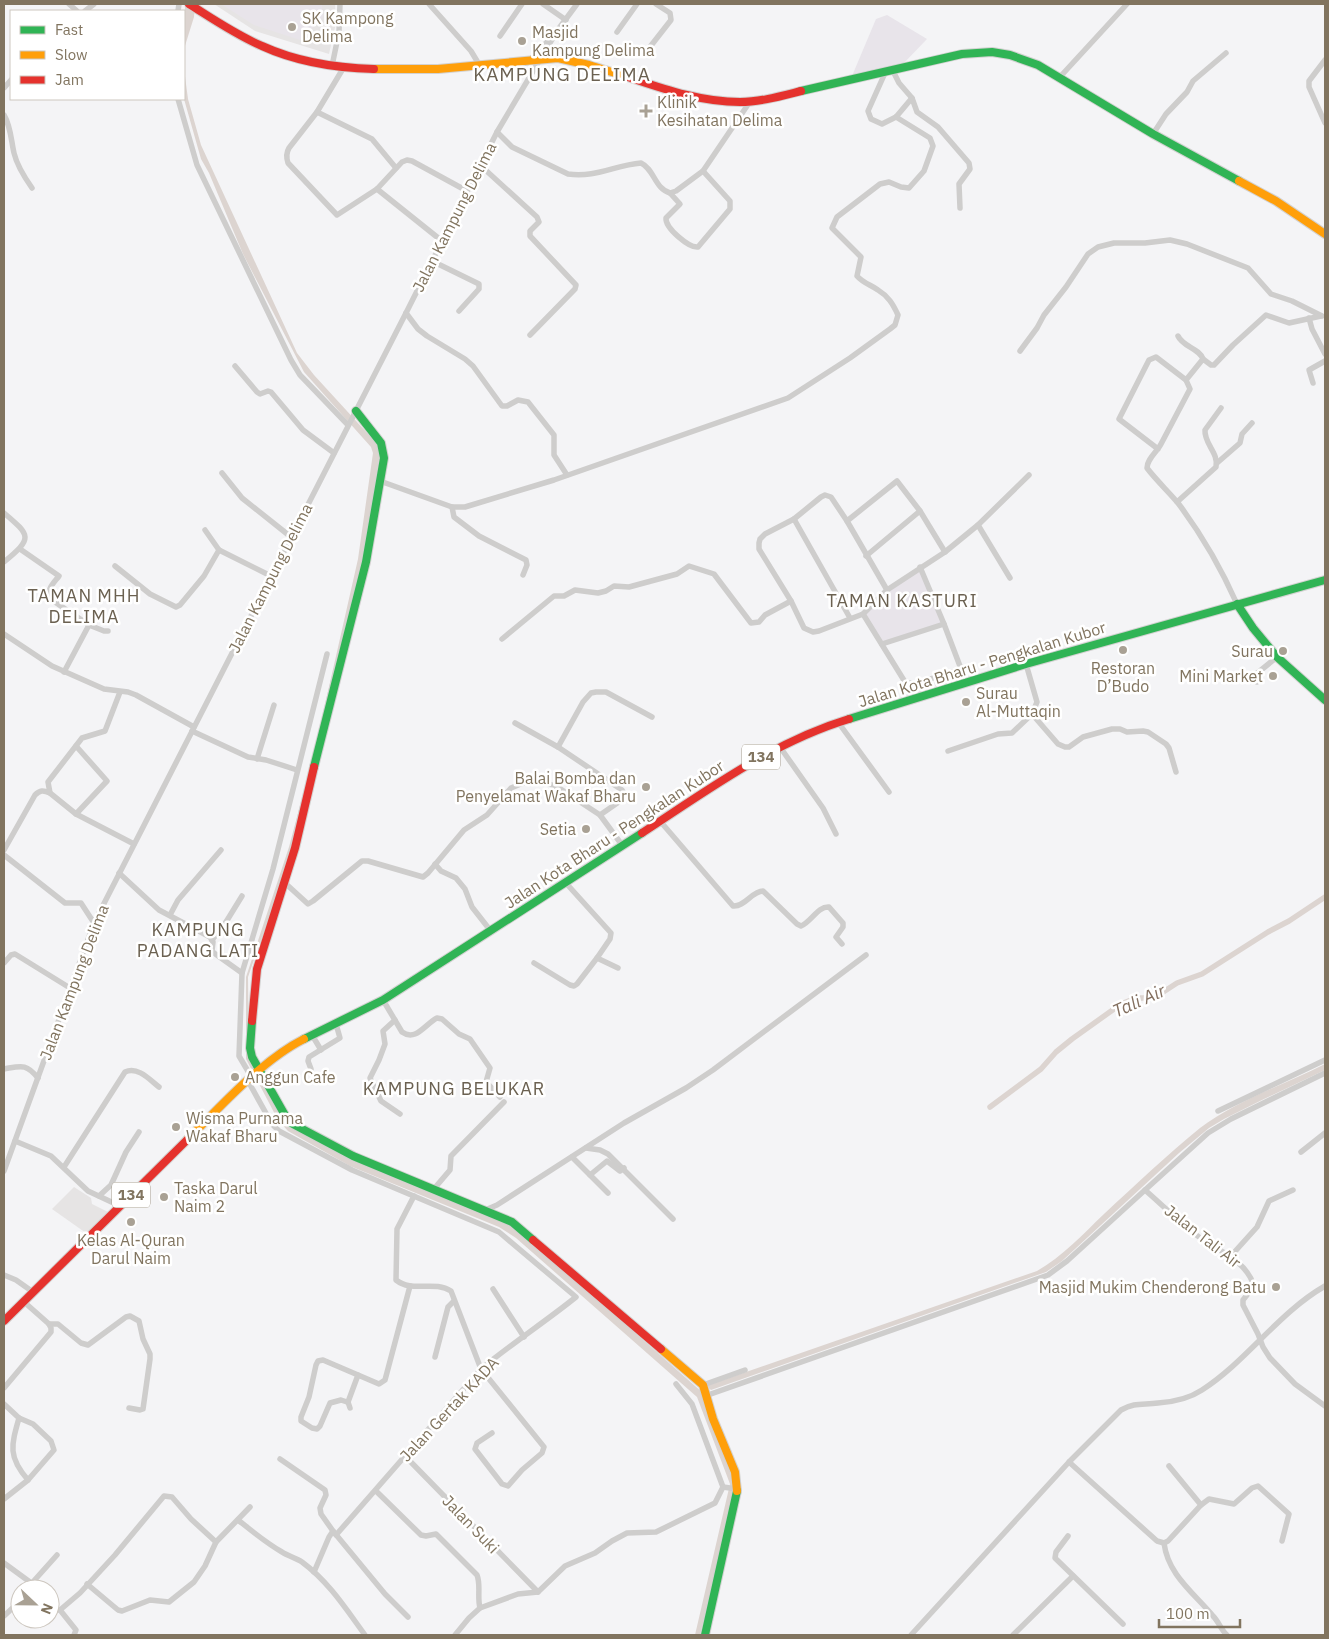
<svg xmlns="http://www.w3.org/2000/svg" width="1329" height="1639" font-family="'IBM Plex Sans',sans-serif">
<style>
.built{fill:#e6e4e4}
.green{fill:#e8e4ea}
.water{fill:#dcd4d0}
.lines{fill:none;stroke-linecap:round;stroke-linejoin:round}
.canal{stroke:#dcd4d0;stroke-width:5.5}
.fast-casing{stroke:#d3d2d1;stroke-width:10}
.slow-casing{stroke:#d3d2d1;stroke-width:10}
.jam-casing{stroke:#d3d2d1;stroke-width:10}
.street{stroke:#cecdcc;stroke-width:5.5}
.fast{stroke:#30b455;stroke-width:8}
.slow{stroke:#ff9f0a;stroke-width:8}
.jam{stroke:#e5322d;stroke-width:8}
.poi-dot{fill:#a9a194;stroke:#fff;stroke-width:2}
.labels{text-anchor:middle;stroke-width:5;stroke-linejoin:round;paint-order:stroke}
.shield{fill:#fff;stroke:#a79e8f;stroke-width:1}
.shield-label{font-size:15px;font-weight:bold;fill:#81745f}
.poi-label{font-size:16px;fill:#81745f;stroke:#fff;text-anchor:start}
.street-label{font-size:16px;fill:#81745f;stroke:#fff}
.neighbourhood-label{font-size:18px;letter-spacing:1px;fill:#6b6151;stroke:#fff}
.water-label{font-size:18px;font-style:italic;fill:#836f5f;stroke:#fff}
.quarter-label{font-size:19px;letter-spacing:1px;fill:#6b6151;stroke:#fff}
</style>
<rect width="100%" height="100%" fill="#f4f4f6"/>
<!-- built -->
<g class="built">
<path d="M214,4H335L336,23L329,54L255,31Z"/>
<path d="M74,1187L91,1198L92,1204L108,1212L86,1233L52,1209Z"/>
</g>
<!-- green -->
<g class="green">
<path d="M221,4H322L323,17L300,40L254,25Z"/>
<path d="M887,15L927,39L902,65L852,76L876,19Z"/>
<path d="M920,567L944,624L882,644L863,614L887,590Z"/>
<path d="M956,676L955,680L906,696L901,693L904,686L906,691Z"/>
</g>
<!-- water -->
<g class="water">
<path d="M185,4H195L194,17L184,49Z"/>
<path d="M184,69L188,99L201,145L297,353L314,375L379,446L380,453L363,563L293,847L248,977L249,1055L291,1127L354,1161L502,1221L521,1232L703,1393L737,1483L700,1635H695L730,1484L697,1397L516,1238L499,1227L350,1166L288,1131L278,1120L246,1059V977L289,847L314,753L358,559L373,453L371,447L304,372L243,254L209,173L201,159L184,99Z"/>
<path d="M1325,1064V1070L1264,1099L1224,1119L1209,1128L1179,1153L1062,1261L1046,1272L711,1390L706,1386L1037,1271C1062,1257 1083,1234 1104,1214C1135,1185 1167,1155 1200,1128C1236,1101 1285,1084 1325,1064Z"/>
</g>
<g class="lines">
<!-- canal -->
<path class="canal" d="M990,1107L1041,1069L1056,1052L1072,1039L1121,1004L1136,998H1154L1177,983L1202,974L1268,932L1289,921L1325,897"/>
<defs>
<g id="fast">
<path d="M801,91L962,54L992,52L1010,55L1038,65L1153,134L1239,181"/>
<path d="M1237,604L1253,628L1277,657L1325,700"/>
<path d="M849,719L1026,664L1325,580"/>
<path d="M314,767L366,562L384,458L381,443L356,411"/>
<path d="M252,1021L250,1048L252,1057L286,1117L291,1123L353,1156L512,1222L533,1240"/>
<path d="M304,1039L383,1000L642,833"/>
<path d="M705,1635L737,1491"/>
</g>
<g id="slow">
<path d="M374,69H438L558,58L589,65L628,77"/>
<path d="M1239,181L1276,201L1325,234"/>
<path d="M187,1140C220,1107 262,1060 304,1039"/>
<path d="M661,1349L703,1385L713,1419L735,1472L737,1491"/>
</g>
<g id="jam">
<path d="M189,4C213,19 236,35 262,46C297,62 336,68 374,69"/>
<path d="M628,77C664,89 701,102 740,102C760,102 781,96 801,91"/>
<path d="M642,833C708,790 773,742 849,719"/>
<path d="M252,1021L257,969L295,848L314,767"/>
<path d="M533,1240L661,1349"/>
<path d="M4,1321L187,1140"/>
</g>
</defs>
<!-- fast casing -->
<use href="#fast" class="fast-casing"/>
<!-- slow casing -->
<use href="#slow" class="slow-casing"/>
<!-- jam casing -->
<use href="#jam" class="jam-casing"/>
<!-- street -->
<g class="street">
<path d="M69,4L77,11"/>
<path d="M429,4L471,51L480,66"/>
<path d="M543,4L566,20"/>
<path d="M85,11L94,4"/>
<path d="M178,11L179,4"/>
<path d="M617,32L637,4"/>
<path d="M500,36L522,4"/>
<path d="M646,52L671,20L670,13L656,4"/>
<path d="M1325,60L1309,81V87L1325,123"/>
<path d="M529,61L548,41"/>
<path d="M332,66L339,32L340,4"/>
<path d="M344,67L317,112L289,148C286,153 286,157 288,163L337,215L377,189L402,162L407,160L412,161L467,191"/>
<path d="M893,71L899,83L912,98L917,112L938,127L969,163L970,169L959,184L960,208"/>
<path d="M885,73L868,111L871,119L882,124L896,117L912,98"/>
<path d="M1059,78L1127,4"/>
<path d="M4,88L11,80"/>
<path d="M178,99L197,165L291,360L300,375L348,425"/>
<path d="M317,112L372,139L396,168"/>
<path d="M4,115C11,127 11,140 14,153C17,166 25,178 32,188"/>
<path d="M497,132L512,147L568,174C596,178 615,165 641,163C654,169 655,189 670,193L676,191L703,171L749,103"/>
<path d="M1153,134L1166,114L1187,92L1193,81L1226,53"/>
<path d="M480,165L537,217L539,222L530,231V236L576,285L575,289L530,335"/>
<path d="M377,189L442,241"/>
<path d="M670,193L680,204L666,218C665,228 689,248 698,247L730,209V201L703,171"/>
<path d="M432,261L479,284V289L459,311"/>
<path d="M406,313L418,329L427,336L465,359L473,366L502,406H507L518,400L528,402L554,435V455L567,475"/>
<path d="M1309,318L1312,329L1325,354"/>
<path d="M1178,336C1183,347 1199,348 1203,359"/>
<path d="M1020,351L1037,328L1044,315L1066,287L1088,254L1098,247L1114,243H1145L1170,240L1187,244L1248,268L1271,294L1292,301L1322,316"/>
<path d="M235,366L257,392L260,394L268,391L271,392L303,430L334,453"/>
<path d="M1186,380L1203,359L1211,365H1214L1233,345L1266,315L1289,323L1321,316"/>
<path d="M1313,383L1309,370L1325,361"/>
<path d="M1158,449L1119,419L1149,360L1156,357L1186,380L1190,389L1161,444C1157,452 1147,459 1147,468C1156,480 1168,491 1178,503C1202,535 1221,568 1237,604"/>
<path d="M1217,463L1240,443L1242,434L1252,423"/>
<path d="M222,473L242,498L291,537"/>
<path d="M380,481L452,507H465L554,480L788,398L850,358L890,329L895,325L898,315C893,304 888,296 878,290C871,285 863,283 857,276L861,257L832,228L837,217L880,184L889,182L901,187L909,188L924,171L933,146L930,138L896,117"/>
<path d="M897,481L920,511L945,552L887,590L847,521Z"/>
<path d="M1177,502L1216,467C1219,453 1204,444 1205,430L1221,408"/>
<path d="M452,507L454,517L479,536L526,560L527,565L523,575"/>
<path d="M4,513C31,536 33,538 4,562"/>
<path d="M794,519L850,618"/>
<path d="M847,521L831,497L825,495L821,497L794,519L765,534L760,539L759,543V549L791,601L804,628L813,632L819,631L863,614L887,590"/>
<path d="M978,525L1010,578"/>
<path d="M205,530L219,550L271,576"/>
<path d="M20,549L59,576C53,584 45,590 52,600L89,625L64,672"/>
<path d="M945,552L978,525L1029,475"/>
<path d="M866,556L920,511"/>
<path d="M115,566L150,594L176,607L180,605L204,576L219,550"/>
<path d="M920,567L944,624L966,682"/>
<path d="M863,614L905,682L914,684L962,669"/>
<path d="M89,625L104,631H108"/>
<path d="M4,634L52,666L104,689L128,692L136,695L194,727"/>
<path d="M502,639L554,596H564L575,590L598,593L606,591L614,586L629,587L677,574L689,566L714,574L751,623L759,622L765,615L791,601"/>
<path d="M882,644L944,624"/>
<path d="M1257,682L1255,678V675L1277,657"/>
<path d="M120,692L105,731L82,738L48,782L50,793L76,814L134,844"/>
<path d="M1032,714L1058,744L1065,747H1069L1083,737L1112,729H1120L1127,732L1143,731L1148,732L1166,744L1169,748L1176,772"/>
<path d="M838,722L889,792"/>
<path d="M515,723L558,747L622,790L624,794L623,799L600,815"/>
<path d="M192,731L248,757L266,760L297,770"/>
<path d="M558,747L583,702L591,693L596,692H606L652,717"/>
<path d="M780,747L823,808L836,834"/>
<path d="M948,751L998,734L1012,733L1032,714L1037,702L1026,664"/>
<path d="M257,759L274,705"/>
<path d="M76,814L107,781L76,746"/>
<path d="M660,821L733,906C745,907 752,891 763,891L797,924L801,926C811,922 818,906 829,907L843,923V927L836,937L842,944"/>
<path d="M4,850L35,795C40,790 43,790 50,793"/>
<path d="M4,855L65,903H81L94,923"/>
<path d="M435,864L441,871L456,878L465,889L472,907L490,930"/>
<path d="M119,873L159,910L210,937L213,942L212,951L214,953L242,973"/>
<path d="M565,882L611,933L610,939L597,958L618,968"/>
<path d="M285,883L308,904L313,901L362,861H368L423,877L428,873L464,830L487,815L511,788L535,778L559,788L600,815L622,845"/>
<path d="M170,915L178,900L221,850"/>
<path d="M212,940L226,922L242,896"/>
<path d="M4,963L11,955L15,954L70,988"/>
<path d="M534,963L570,985L574,986L577,984L597,958"/>
<path d="M383,1000L402,1032C416,1042 425,1024 437,1018L442,1019L459,1034L470,1039L490,1068L486,1082L500,1097"/>
<path d="M395,1020L383,1031L385,1044L379,1060L370,1078L381,1101L400,1114"/>
<path d="M312,1035L321,1050"/>
<path d="M4,1069C21,1066 26,1063 38,1078"/>
<path d="M311,1069L308,1061L309,1057L340,1038L336,1024"/>
<path d="M1325,1073L1231,1119L1208,1133L1145,1190C1162,1205 1178,1220 1195,1234C1215,1250 1246,1259 1254,1286L1243,1300V1305L1258,1334L1263,1347L1270,1358L1295,1384L1325,1406"/>
<path d="M252,1078L239,1056L242,973L273,869L327,654"/>
<path d="M248,1081L272,1124L279,1131L352,1170L499,1232L576,1297C545,1322 511,1344 481,1369L336,1535"/>
<path d="M1218,1111L1325,1060"/>
<path d="M15,1141L51,1156L88,1191L120,1206"/>
<path d="M586,1148L600,1150L608,1154L673,1219"/>
<path d="M1301,1152L1325,1133"/>
<path d="M572,1157L608,1193"/>
<path d="M64,1167L125,1072C138,1066 150,1080 159,1087"/>
<path d="M4,1171L94,923L406,313L497,132L557,31L577,4"/>
<path d="M590,1175L607,1161L620,1171L624,1168"/>
<path d="M433,1190L450,1170L451,1156L504,1102"/>
<path d="M99,1196L111,1185L126,1152L139,1132"/>
<path d="M414,1196L397,1229L396,1280C412,1293 434,1280 451,1291L481,1369L544,1447L542,1453L522,1470L508,1486L502,1484L475,1449L477,1443L492,1433"/>
<path d="M483,1211L497,1205L624,1123L686,1088L713,1070L866,955"/>
<path d="M1230,1257L1257,1227L1269,1201L1293,1190"/>
<path d="M4,1275L16,1280L33,1292"/>
<path d="M493,1289L524,1337"/>
<path d="M49,1324H58L81,1343L88,1345L126,1317L130,1316L139,1321L143,1339L150,1354V1359L143,1409L140,1410L129,1408"/>
<path d="M435,1357L448,1307L454,1301"/>
<path d="M676,1384L692,1404L723,1487"/>
<path d="M703,1385L745,1370"/>
<path d="M4,1388L51,1332V1328L49,1324L23,1301"/>
<path d="M708,1395L1048,1275L1067,1261L1145,1190"/>
<path d="M347,1402L341,1400L330,1403L320,1426L317,1429L312,1428L301,1421V1417L309,1397L316,1365L318,1361L323,1360L358,1375"/>
<path d="M4,1404L19,1418L33,1424L51,1441L54,1450L28,1480L4,1499"/>
<path d="M350,1408L348,1402L358,1375L379,1384L385,1380L410,1286"/>
<path d="M19,1418C11,1446 8,1457 28,1480"/>
<path d="M405,1456L538,1592"/>
<path d="M280,1459L325,1490L326,1495L320,1508L321,1514L333,1531L385,1594L408,1617"/>
<path d="M1069,1462L1157,1541L1164,1543L1168,1541L1201,1505L1169,1466"/>
<path d="M723,1487L737,1489"/>
<path d="M376,1491L421,1535L426,1536L436,1534L477,1575C481,1585 477,1597 480,1608"/>
<path d="M1201,1505L1209,1499L1234,1504L1252,1488L1258,1486L1289,1514L1282,1541"/>
<path d="M238,1520C252,1531 266,1543 282,1552C288,1556 296,1558 302,1562C329,1582 346,1609 365,1635"/>
<path d="M1068,1536L1056,1552L1055,1558L1123,1624"/>
<path d="M1164,1543C1168,1575 1194,1593 1213,1616C1219,1622 1221,1630 1227,1635"/>
<path d="M4,1563L34,1585L36,1589"/>
<path d="M314,1572L329,1537L333,1531"/>
<path d="M32,1583L57,1555"/>
<path d="M87,1584L118,1610L122,1611L150,1600L169,1602L194,1582L205,1566L216,1542L250,1507"/>
<path d="M50,1605L55,1610H60L80,1593L115,1555L164,1496L172,1497L191,1519L216,1542"/>
<path d="M60,1610L76,1630L74,1635"/>
<path d="M4,1616L20,1601"/>
<path d="M455,1635L469,1618L480,1608L518,1594L538,1592L565,1566L595,1553L612,1541L627,1533L656,1532L715,1503L723,1487"/>
<path d="M911,1635L1069,1462L1121,1410C1135,1402 1143,1405 1158,1403C1173,1402 1190,1398 1202,1390C1247,1361 1278,1313 1325,1286"/>
<path d="M1013,1635L1073,1576"/>
</g>
<!-- fast -->
<use href="#fast" class="fast"/>
<!-- slow -->
<use href="#slow" class="slow"/>
<!-- jam -->
<use href="#jam" class="jam"/>
</g>
<!-- markers -->
<g class="poi-dot">
<circle cx="292" cy="27" r="5"/>
<circle cx="522" cy="41" r="5"/>
<path d="M643.5 103.5h5v5h5v5h-5v5h-5v-5h-5v-5h5z"/>
<circle cx="1123" cy="650" r="5"/>
<circle cx="1283" cy="651" r="5"/>
<circle cx="1273" cy="676" r="5"/>
<circle cx="966" cy="702" r="5"/>
<circle cx="646" cy="787" r="5"/>
<circle cx="586" cy="829" r="5"/>
<circle cx="235" cy="1077" r="5"/>
<circle cx="176" cy="1127" r="5"/>
<circle cx="164" cy="1197" r="5"/>
<circle cx="131" cy="1222" r="5"/>
<circle cx="1276" cy="1287" r="5"/>
</g>
<g class="labels">
<!-- shield labels -->
<g class="shield">
<rect x="742" y="744.5" width="38" height="25" rx="4"/>
<rect x="112" y="1182.5" width="38" height="25" rx="4"/>
</g>
<g class="shield-label">
<text x="761" y="762">134</text>
<text x="131" y="1200">134</text>
</g>
<!-- poi labels -->
<g class="poi-label">
<text x="302" y="24">SK Kampong<tspan x="302" dy="18">Delima</tspan></text>
<text x="532" y="38">Masjid<tspan x="532" dy="18">Kampung Delima</tspan></text>
<text x="657" y="108">Klinik<tspan x="657" dy="18">Kesihatan Delima</tspan></text>
<text x="1273" y="657" text-anchor="end">Surau</text>
<text x="1123" y="674" text-anchor="middle">Restoran<tspan x="1123" dy="18">D’Budo</tspan></text>
<text x="1263" y="682" text-anchor="end">Mini Market</text>
<text x="976" y="699">Surau<tspan x="976" dy="18">Al-Muttaqin</tspan></text>
<text x="636" y="784" text-anchor="end">Balai Bomba dan<tspan x="636" dy="18">Penyelamat Wakaf Bharu</tspan></text>
<text x="576" y="835" text-anchor="end">Setia</text>
<text x="245" y="1083">Anggun Cafe</text>
<text x="186" y="1124">Wisma Purnama<tspan x="186" dy="18">Wakaf Bharu</tspan></text>
<text x="174" y="1194">Taska Darul<tspan x="174" dy="18">Naim 2</tspan></text>
<text x="131" y="1246" text-anchor="middle">Kelas Al-Quran<tspan x="131" dy="18">Darul Naim</tspan></text>
<text x="1266" y="1293" text-anchor="end">Masjid Mukim Chenderong Batu</text>
</g>
<!-- street labels -->
<g class="street-label">
<text transform="translate(454 217) rotate(-63)" y="6">Jalan Kampung Delima</text>
<text transform="translate(270 578) rotate(-63)" y="6">Jalan Kampung Delima</text>
<text transform="translate(982 664) rotate(-17)" y="6">Jalan Kota Bharu - Pengkalan Kubor</text>
<text transform="translate(614 834) rotate(-33)" y="6">Jalan Kota Bharu - Pengkalan Kubor</text>
<text transform="translate(74 982) rotate(-69)" y="6">Jalan Kampung Delima</text>
<text transform="translate(1203 1236) rotate(38)" y="6">Jalan Tali Air</text>
<text transform="translate(449 1409) rotate(-47)" y="6">Jalan Gertak KADA</text>
<text transform="translate(471 1524) rotate(46)" y="6">Jalan Suki</text>
</g>
<!-- neighbourhood labels -->
<g class="neighbourhood-label">
<text x="84" y="602">TAMAN MHH<tspan x="84" dy="21">DELIMA</tspan></text>
<text x="902" y="607">TAMAN KASTURI</text>
<text x="198" y="936">KAMPUNG<tspan x="198" dy="21">PADANG LATI</tspan></text>
<text x="454" y="1095">KAMPUNG BELUKAR</text>
</g>
<!-- water labels -->
<g class="water-label">
<text transform="translate(1139 1001) rotate(-24)" y="6">Tali Air</text>
</g>
<!-- quarter labels -->
<g class="quarter-label">
<text x="562" y="81">KAMPUNG DELIMA</text>
</g>
</g>
<!-- border -->
<rect width="1329" height="1639" fill="none" stroke="#81745f" stroke-width="10"/>
<!-- legend -->
<rect x="10" y="10" width="175" height="90" fill="#ffffff" stroke="#cdc7bf"/>
<rect x="20" y="26" width="25" height="8" fill="#30b455" stroke="#cdc7bf"/>
<text x="55" y="35" font-size="15" fill="#81745f">Fast</text>
<rect x="20" y="51" width="25" height="8" fill="#ff9f0a" stroke="#cdc7bf"/>
<text x="55" y="60" font-size="15" fill="#81745f">Slow</text>
<rect x="20" y="76" width="25" height="8" fill="#e5322d" stroke="#cdc7bf"/>
<text x="55" y="85" font-size="15" fill="#81745f">Jam</text>
<!-- north arrow -->
<g transform="translate(35 1604) rotate(112)"><circle r="24" fill="#ffffff" stroke="#cdc7bf"/>
<path d="M0-4L9 19L0 12L-9 19Z" fill="#a9a194"/>
<text y="-8" font-size="14" font-weight="bold" text-anchor="middle" fill="#81745f">N</text>
</g>
<!-- scale -->
<path d="M1159 1619v8h81v-8" fill="none" stroke="#81745f" stroke-width="2.5"/>
<text x="1166" y="1619" font-size="15" fill="#81745f" stroke="#ffffff" stroke-width="4" paint-order="stroke">100 m</text>
</svg>
